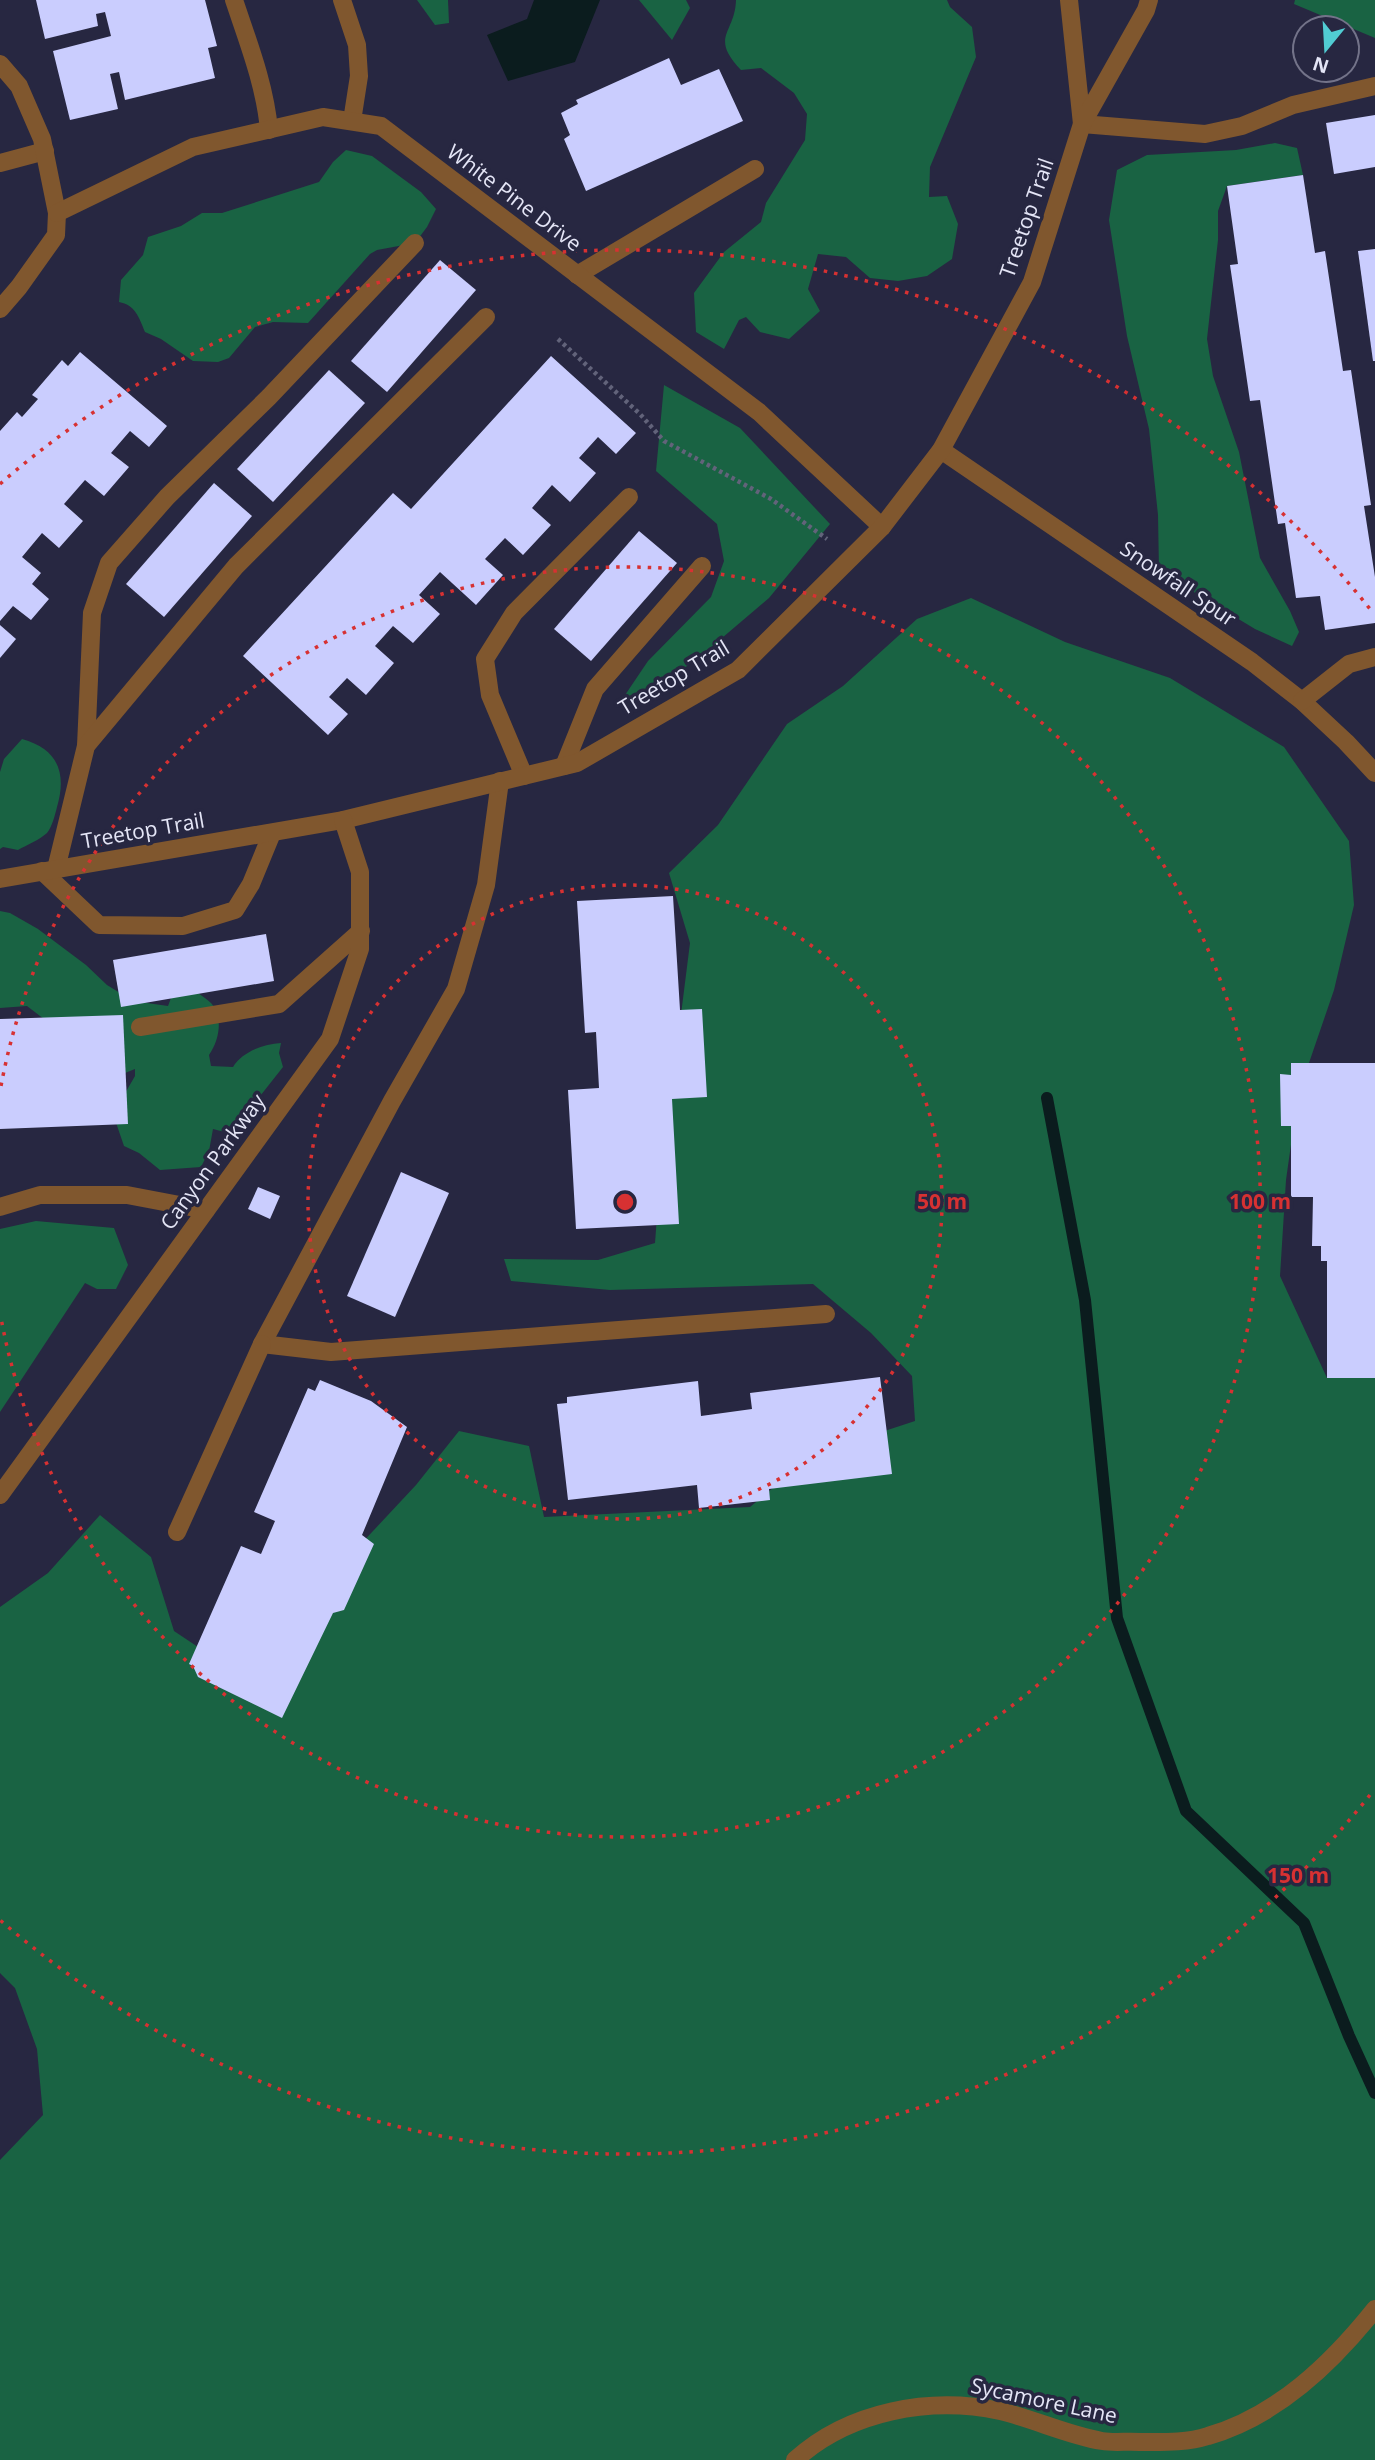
<svg xmlns="http://www.w3.org/2000/svg" width="1375" height="2460" font-family="'Open Sans',sans-serif">
<style>
.green{fill:#196343}
.water{fill:#0b1c1e}
.lines{fill:none;stroke-linecap:round;stroke-linejoin:round}
.stream{stroke:#0b1c1e;stroke-width:12}
.building{fill:#cacdfe}
.path{stroke:#62637a;stroke-width:4.5;stroke-dasharray:3.5 3.5;stroke-linecap:butt}
.service{stroke:#80572e;stroke-width:18}
.minor{stroke:#80572e;stroke-width:18}
.ring{fill:none;stroke:#d73132;stroke-width:3.5;stroke-dasharray:3.5 7}
.labels{text-anchor:middle;stroke-width:7;stroke-linejoin:round;paint-order:stroke}
.street-label{font-size:21px;fill:#e4e5f6;stroke:#272741}
.centre{fill:#d73132;stroke:#272741;stroke-width:3.5}
.ring-label{font-size:21px;text-anchor:middle;font-weight:bold;fill:#d73132;stroke:#272741;stroke-width:7;stroke-linejoin:round;paint-order:stroke}
</style>
<rect width="100%" height="100%" fill="#272741"/>
<!-- green -->
<g class="green">
<path d="M417,0H448L449,23L435,25Z"/>
<path d="M639,0H686L690,8L672,40Z"/>
<path d="M736,0H947L950,7L972,27L976,57L930,167L929,197L947,196L958,224L952,259L927,276L898,281L870,278L846,257L818,254L808,289L820,311L789,339L760,332L746,317L739,320L724,349L696,332L694,293L724,252L761,222L766,203L805,140L807,114L794,93L761,68L741,70C709,36 735,34 736,0Z"/>
<path d="M1295,0H1375V38L1294,4Z"/>
<path d="M1275,143L1297,148L1303,175L1227,186L1218,211V240L1207,339L1213,376L1239,452L1260,558L1290,611L1299,632L1292,646L1255,629L1159,571L1158,515L1149,429L1127,336L1109,220L1117,170L1147,155L1236,150Z"/>
<path d="M346,150L372,156L421,192L436,209L427,227L415,243L377,250L370,254L308,323L273,322L255,327L229,358L218,362L193,361L161,339L145,332C139,317 135,305 119,302L121,280L143,255L148,237L181,226L202,213H222L319,182L333,162Z"/>
<path d="M664,385L740,428L830,524L769,598L702,655L627,710L619,704L648,661L711,597L724,561L717,524L656,471Z"/>
<path d="M971,598L1065,642L1170,678L1284,747L1349,841L1354,905L1334,990L1298,1095L1286,1180L1280,1276L1327,1378H1375V2460H0V2160L43,2115L37,2049L15,1988L0,1973V1607L48,1573L100,1515L151,1557L174,1631L231,1669L359,1546L416,1485L459,1431L529,1446L544,1517L750,1507L803,1463L854,1441L915,1421L912,1376L871,1333L813,1284L610,1290L511,1281L504,1259L598,1260L655,1243L659,1189L690,943L669,873L718,825L787,724L843,686L917,619Z"/>
<path d="M22,739C58,749 67,773 57,807C55,815 52,827 47,833C39,840 27,845 18,850L3,847L0,849V772L4,759Z"/>
<path d="M0,911L10,913L38,929L86,965L107,985L133,1001L168,1006L174,990L184,983C192,990 204,996 211,1003C224,1017 219,1041 209,1055L211,1066L233,1067C242,1052 263,1044 281,1043L279,1053L283,1067L246,1114L244,1125L236,1135L213,1129L209,1151L201,1167L160,1170L139,1153L124,1146L113,1114L135,1076V1069L110,1079L53,1026L27,1006L0,1008Z"/>
<path d="M36,1221L114,1228L128,1265L116,1289H97L85,1283L0,1412V1229Z"/>
</g>
<!-- water -->
<path class="water" d="M534,0H600L575,62L508,81L487,35L527,19Z"/>
<g class="lines">
<!-- stream -->
<path class="stream" d="M1047,1098L1085,1300L1117,1618L1186,1811L1304,1923L1349,2036L1375,2093"/>
</g>
<!-- building -->
<g class="building">
<path d="M36,0H205L217,46L208,48L215,78L125,100L119,72L110,74L118,109L70,120L53,51L111,36L105,12L96,14L98,26L45,39Z"/>
<path d="M669,58L681,85L719,69L743,121L586,191L564,139L570,135L561,113L578,104L576,100Z"/>
<path d="M1375,115V167L1334,174L1326,123Z"/>
<path d="M1303,175L1315,253L1325,251L1343,371L1351,370L1371,505L1364,506L1375,577V623L1325,630L1320,596L1296,598L1285,523L1278,524L1260,400L1250,401L1230,265L1238,264L1227,186Z"/>
<path d="M1375,249V361H1373L1358,251Z"/>
<path d="M440,260L476,290L387,392L351,361Z"/>
<path d="M80,352L167,426L149,447L130,431L111,453L129,467L104,496L85,480L64,504L83,521L59,548L42,533L22,557L41,573L32,584L49,599L31,620L13,606L0,621V431L17,412L22,417L38,399L32,395L62,360L68,366Z"/>
<path d="M551,356L636,433L616,454L598,437L579,458L596,473L570,502L552,485L532,508L551,525L523,555L505,538L485,559L503,575L476,605L440,572L419,595L440,614L413,643L393,626L375,646L394,663L366,695L347,678L329,697L348,714L328,735L243,656L393,493L411,509Z"/>
<path d="M329,370L365,403L273,502L237,469Z"/>
<path d="M214,483L252,516L164,617L126,584Z"/>
<path d="M639,531L677,563L591,661L554,629Z"/>
<path d="M0,625L16,639L0,658Z"/>
<path d="M673,896L680,1010L702,1009L707,1097L672,1099L679,1224L576,1229L568,1090L599,1088L596,1032L585,1033L577,901Z"/>
<path d="M266,934L274,981L121,1007L113,960Z"/>
<path d="M123,1015L128,1124L0,1129V1019Z"/>
<path d="M1291,1063H1375V1378H1327V1261H1321V1246H1312L1313,1197H1291V1126H1281L1280,1074L1291,1075Z"/>
<path d="M401,1172L449,1193L395,1317L347,1296Z"/>
<path d="M258,1187L280,1196L270,1219L248,1209Z"/>
<path d="M880,1377L892,1474L769,1489L770,1500L699,1508L697,1485L568,1500L557,1404L567,1403V1397L698,1381L701,1416L752,1409L750,1393Z"/>
<path d="M320,1380L371,1401L407,1427L362,1535L374,1544L344,1610L333,1613L282,1718L198,1677L193,1666L189,1664L241,1546L261,1554L275,1521L254,1512L308,1388L315,1391Z"/>
</g>
<g class="lines">
<!-- path -->
<path class="path" d="M558,339L640,414L664,441L771,499L827,539"/>
<!-- service -->
<g class="service">
<path d="M234,0C248,42 265,85 269,130"/>
<path d="M342,0L357,45L359,76L352,121"/>
<path d="M0,163L45,151"/>
<path d="M577,275L755,169"/>
<path d="M564,766L595,689L702,566"/>
<path d="M524,776L490,695L485,659L514,613L629,497"/>
<path d="M42,871L99,925L183,926L235,910L251,884L272,833"/>
<path d="M140,1027L279,1004L361,931"/>
</g>
<!-- minor -->
<g class="minor">
<path d="M1069,0L1082,124"/>
<path d="M0,64L19,86L42,139L57,213L56,235L19,287L0,309"/>
<path d="M1082,124L1205,134L1242,126L1293,105L1375,86"/>
<path d="M57,213L193,147L323,117L381,126L759,412L882,527"/>
<path d="M941,450L1252,662L1302,701L1346,742L1375,773"/>
<path d="M1302,701L1349,664L1375,657"/>
<path d="M86,746L92,613L109,563L167,497L269,397L415,243"/>
<path d="M500,781L486,885L456,989L392,1101L262,1344L331,1352L826,1314"/>
<path d="M56,869L86,746L236,566L486,317"/>
<path d="M0,879L343,820L577,763L738,670L882,527L941,450L1032,282L1082,124L1146,10L1149,0"/>
<path d="M0,1207L40,1195H127L206,1210"/>
<path d="M0,1495L330,1039L360,949V872L343,820"/>
<path d="M177,1532L262,1344"/>
<path d="M795,2460C849,2411 930,2396 1000,2411C1034,2419 1067,2435 1102,2441C1114,2443 1127,2441 1140,2442C1162,2442 1186,2443 1208,2436C1277,2416 1331,2364 1375,2309"/>
</g>
</g>
<!-- distance rings -->
<g class="ring">
<circle cx="625" cy="1202" r="317"/>
<path d="M1 1086A635 635 0 1 1 1 1318"/>
<path d="M1370 1795A952 952 0 0 1 0 1920M0 484A952 952 0 0 1 1370 609"/>
</g>
<g class="labels">
<!-- street labels -->
<g class="street-label">
<text transform="translate(514 198) rotate(37)" y="7">White Pine Drive</text>
<text transform="translate(1027 218) rotate(-71)" y="7">Treetop Trail</text>
<text transform="translate(1178 584) rotate(34)" y="7">Snowfall Spur</text>
<text transform="translate(674 678) rotate(-31)" y="7">Treetop Trail</text>
<text transform="translate(143 831) rotate(-10)" y="7">Treetop Trail</text>
<text transform="translate(213 1162) rotate(-54)" y="7">Canyon Parkway</text>
<text transform="translate(1044 2401) rotate(12)" y="7">Sycamore Lane</text>
</g>
</g>
<circle cx="625" cy="1202" r="10" class="centre"/>
<g class="ring-label">
<text x="942" y="1209">50 m</text>
<text x="1260" y="1209">100 m</text>
<text x="1298" y="1883">150 m</text>
</g>
<!-- north arrow -->
<g transform="translate(1326 49) rotate(198)"><circle r="33" fill="#272741" stroke="#737389" stroke-width="2"/>
<path d="M0-5L12 26L0 18L-12 26Z" fill="#51ccd3"/>
<text y="-10" font-size="19" font-weight="bold" text-anchor="middle" fill="#e4e5f6">N</text>
</g>
</svg>
